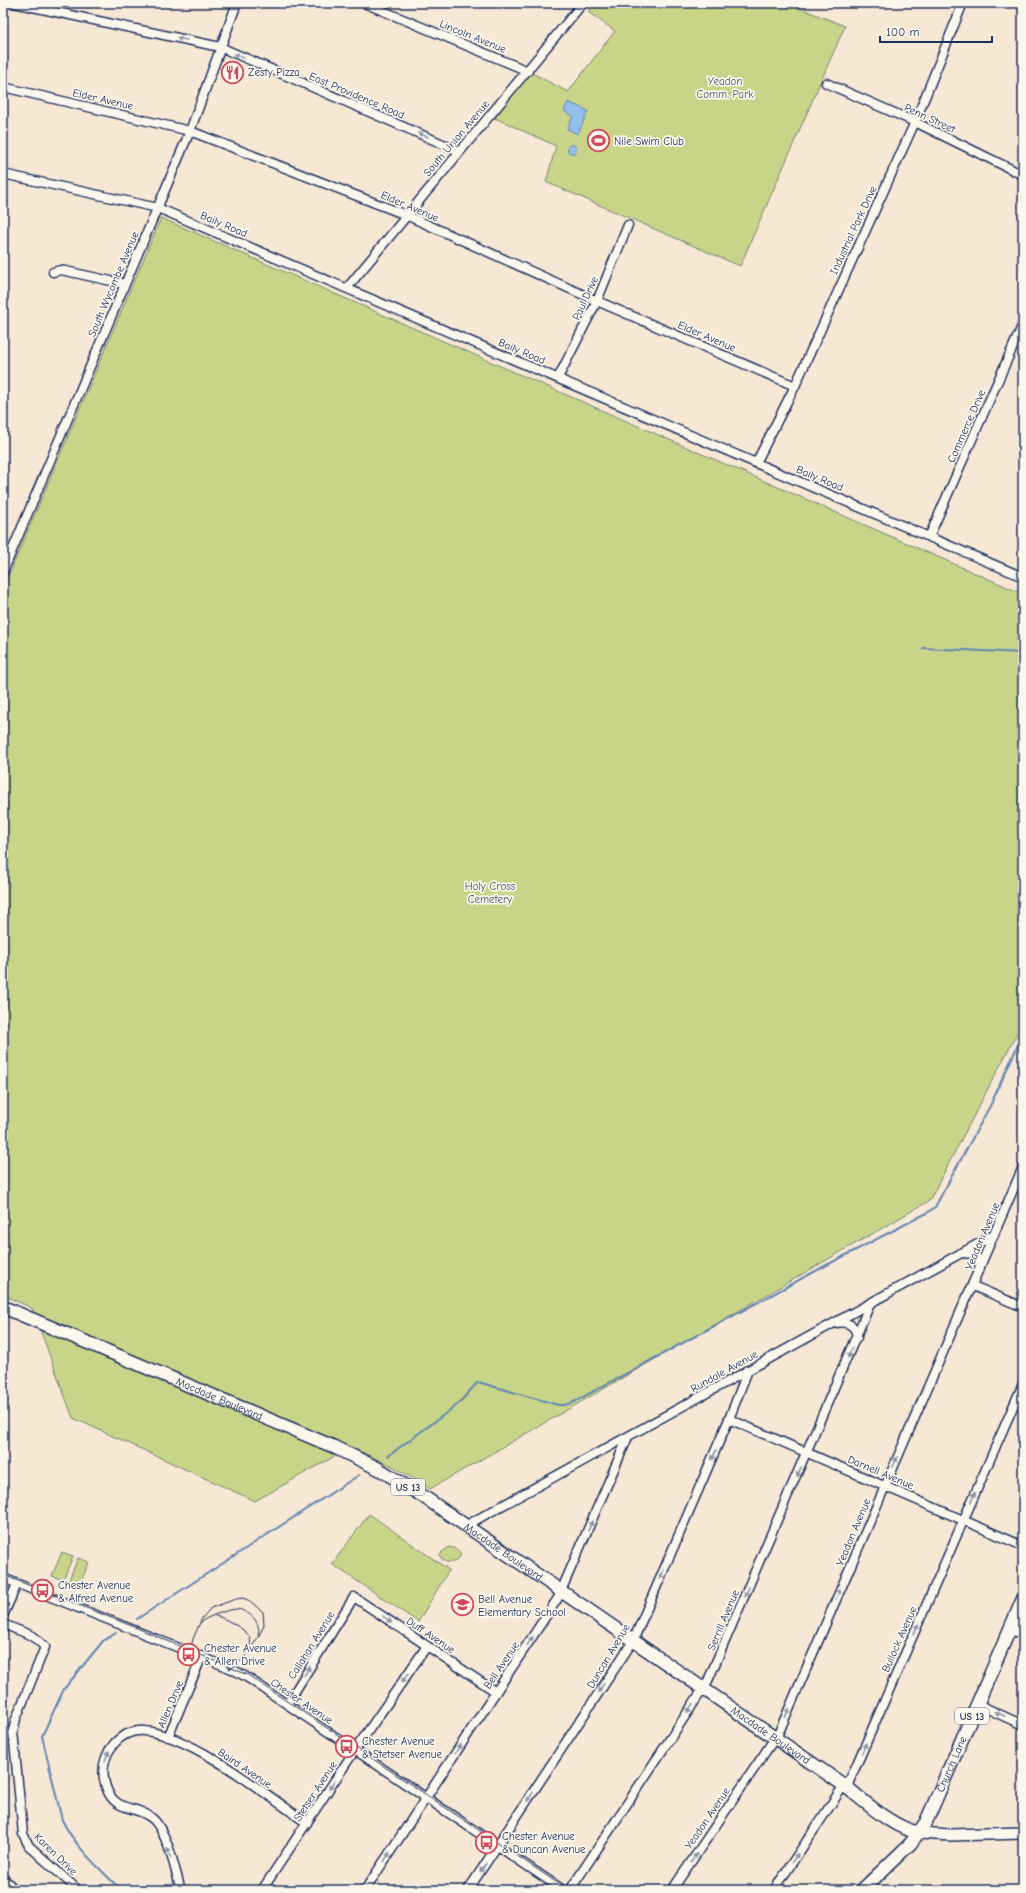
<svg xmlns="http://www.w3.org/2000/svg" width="1026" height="1893" font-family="'Comic Neue',sans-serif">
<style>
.green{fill:#c8d589;stroke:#728274}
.water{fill:#92bfec;stroke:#6285b3}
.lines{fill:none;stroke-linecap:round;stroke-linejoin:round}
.stream{stroke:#6285b3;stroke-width:2}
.street-casing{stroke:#1b2f5e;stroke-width:11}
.secondary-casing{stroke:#1b2f5e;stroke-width:14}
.primary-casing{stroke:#1b2f5e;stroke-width:15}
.street{stroke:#fbf7ec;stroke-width:8}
.secondary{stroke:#fbf7ec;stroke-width:11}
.primary{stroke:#fbf7ec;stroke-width:12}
.tram{stroke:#1b2f5e;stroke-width:1}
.oneway{fill:#8b93a5}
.labels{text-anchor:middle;stroke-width:3.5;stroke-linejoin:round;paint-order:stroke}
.shield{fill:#fbf7ec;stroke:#5e6b89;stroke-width:1}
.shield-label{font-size:10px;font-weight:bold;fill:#1b2f5e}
.street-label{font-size:11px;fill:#1b2f5e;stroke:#fbf7ec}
.poi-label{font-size:11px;fill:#1b2f5e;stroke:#fbf7ec;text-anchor:start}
.park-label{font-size:11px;fill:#465869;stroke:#fbf7ec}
</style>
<rect width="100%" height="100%" fill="#f7e8d5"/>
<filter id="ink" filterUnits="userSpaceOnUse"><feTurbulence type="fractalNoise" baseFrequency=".025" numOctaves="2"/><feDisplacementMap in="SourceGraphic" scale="8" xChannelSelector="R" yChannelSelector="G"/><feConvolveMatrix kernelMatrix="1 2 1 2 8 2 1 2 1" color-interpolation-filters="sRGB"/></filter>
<g filter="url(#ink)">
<!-- green -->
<g class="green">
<path d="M596,3H787L845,26L740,266L546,182L556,146L495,118L530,72L568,92L615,31L588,12Z"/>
<path d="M161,218L1023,594V1022L929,1201L430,1489L396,1468L351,1447L255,1501L73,1418L32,1308L3,1295V589Z"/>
<path d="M369,1514L449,1570L418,1622L332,1564Z"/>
<path d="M449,1547C454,1548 460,1549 461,1555L456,1561C449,1564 443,1562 440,1556L442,1552Z"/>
<path d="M62,1552L73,1556L63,1580L52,1576Z"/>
<path d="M78,1558L89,1562L79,1587L68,1582Z"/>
</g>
<!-- water -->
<g class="water">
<path d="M568,102L588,111L578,134L567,129L573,116L564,111Z"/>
<circle cx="572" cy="149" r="4.5"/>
</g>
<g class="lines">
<!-- stream -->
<g class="stream">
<path d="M923,648L1023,653"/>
<path d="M388,1456L457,1405L478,1382L558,1405H564L572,1403L823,1267L927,1213L935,1207L990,1106L1023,1034"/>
<path d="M137,1619L359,1475"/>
<path d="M116,1633L103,1641L64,1689L42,1736L62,1820C76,1848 99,1868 121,1890"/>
</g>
<defs>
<g id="street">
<path d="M14,3L220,47L459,151"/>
<path d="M364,3L528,71"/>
<path d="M826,83L915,122L1023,175"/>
<path d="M3,87L190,131L406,215L597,301L795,386"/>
<path d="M3,174L158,208L1023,577"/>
<path d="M53,272L61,270L125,284"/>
<path d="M347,288L583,3"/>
<path d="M558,378L597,301L628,225"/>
<path d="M756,463L795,386L915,122L963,3"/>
<path d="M929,537L1023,324"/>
<path d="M3,572L190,131L237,3"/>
<path d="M961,1253L974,1254L979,1261L980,1269"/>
<path d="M973,1286L1023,1307"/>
<path d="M836,1323C847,1321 856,1325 857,1337"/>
<path d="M729,1419L1023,1546"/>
<path d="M465,1526L994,1235"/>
<path d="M3,1578L232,1669L248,1678L563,1890"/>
<path d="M3,1616L17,1584"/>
<path d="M3,1624L33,1636L45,1647L16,1719L13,1731L23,1834L29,1846L78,1890"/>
<path d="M1010,1629L1023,1635"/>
<path d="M287,1704L354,1597L496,1692"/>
<path d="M977,1704L1023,1725"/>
<path d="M168,1737L202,1656"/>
<path d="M3,1878L15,1890"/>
<path d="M181,1890C175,1870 168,1835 154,1820C138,1804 115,1814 106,1787C101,1772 103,1758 113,1745C121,1735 133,1730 145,1731C193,1736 267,1795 307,1823"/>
<path d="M262,1890L355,1750L427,1646"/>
<path d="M365,1890L558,1598L628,1437"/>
<path d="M468,1890L633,1641L729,1419L748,1370"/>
<path d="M570,1890L707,1683L870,1304"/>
<path d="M672,1890L779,1732L1023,1167"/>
<path d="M774,1890L840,1791L849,1782L1023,1384"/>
</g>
<path id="secondary" d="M920,1833L950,1835L1023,1833"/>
<g id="primary">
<path id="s1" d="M3,1307L332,1446L379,1469L424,1497L845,1786C867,1803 892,1828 920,1833"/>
<path id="s2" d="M862,1890L911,1843L926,1822L1023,1599"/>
</g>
</defs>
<!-- street casing -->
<use href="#street" class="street-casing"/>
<!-- secondary casing -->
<use href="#secondary" class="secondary-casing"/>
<!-- primary casing -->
<use href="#primary" class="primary-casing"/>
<!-- street -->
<use href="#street" class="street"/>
<!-- secondary -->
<use href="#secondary" class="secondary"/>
<!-- primary -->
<use href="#primary" class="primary"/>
<!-- tram -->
<g class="tram">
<path d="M3,1575L137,1628L248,1675L568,1890"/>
<path d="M215,1616C222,1616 245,1629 249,1636C251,1640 251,1644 249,1649"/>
<path d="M200,1623C205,1617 229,1609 237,1609C250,1611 262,1623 258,1635"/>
<path d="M195,1655L191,1647L193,1639L202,1618L211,1608L236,1599L243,1598L250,1601L263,1612L264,1625C260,1636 241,1667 229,1669"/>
</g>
</g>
<!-- one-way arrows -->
<defs><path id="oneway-solid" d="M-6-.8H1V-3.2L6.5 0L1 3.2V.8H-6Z"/></defs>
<g class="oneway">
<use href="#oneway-solid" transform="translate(182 39) rotate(-168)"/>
<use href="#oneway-solid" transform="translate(239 56) rotate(-157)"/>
<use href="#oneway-solid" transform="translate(423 135) rotate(-157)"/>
<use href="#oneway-solid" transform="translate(850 1353) rotate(113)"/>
<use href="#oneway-solid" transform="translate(714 1455) rotate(114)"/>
<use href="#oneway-solid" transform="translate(895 1462) rotate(-66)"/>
<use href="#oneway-solid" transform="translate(799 1472) rotate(113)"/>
<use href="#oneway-solid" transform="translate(973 1497) rotate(-66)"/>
<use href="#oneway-solid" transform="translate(590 1526) rotate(-67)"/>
<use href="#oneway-solid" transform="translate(662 1574) rotate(114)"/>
<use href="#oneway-solid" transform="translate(747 1592) rotate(113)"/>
<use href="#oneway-solid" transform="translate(838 1594) rotate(-67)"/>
<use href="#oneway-solid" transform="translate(387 1619) rotate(34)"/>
<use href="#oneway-solid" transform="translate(916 1629) rotate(-66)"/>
<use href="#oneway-solid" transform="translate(530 1641) rotate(-56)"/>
<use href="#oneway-solid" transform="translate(307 1671) rotate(-58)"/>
<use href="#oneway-solid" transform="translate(405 1678) rotate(125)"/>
<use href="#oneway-solid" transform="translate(601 1688) rotate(124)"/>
<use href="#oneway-solid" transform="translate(690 1708) rotate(124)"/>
<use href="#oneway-solid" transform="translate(787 1713) rotate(-67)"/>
<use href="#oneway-solid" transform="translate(1000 1714) rotate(-156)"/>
<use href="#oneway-solid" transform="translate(864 1748) rotate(-66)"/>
<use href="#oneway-solid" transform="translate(458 1749) rotate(-56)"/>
<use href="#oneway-solid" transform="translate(107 1756) rotate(-67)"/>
<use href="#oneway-solid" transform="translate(332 1785) rotate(123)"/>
<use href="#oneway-solid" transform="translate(530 1797) rotate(124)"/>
<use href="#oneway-solid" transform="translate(169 1853) rotate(-108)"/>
<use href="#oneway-solid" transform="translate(387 1857) rotate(-57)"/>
<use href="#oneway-solid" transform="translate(694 1858) rotate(-56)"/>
<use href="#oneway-solid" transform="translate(795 1858) rotate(-56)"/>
<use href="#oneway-solid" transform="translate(483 1868) rotate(124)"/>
</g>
</g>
<!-- icons -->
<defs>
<symbol id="restaurant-ring" viewBox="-11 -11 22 22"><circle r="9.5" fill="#fbf7ec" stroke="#d1495b" stroke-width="1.5"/><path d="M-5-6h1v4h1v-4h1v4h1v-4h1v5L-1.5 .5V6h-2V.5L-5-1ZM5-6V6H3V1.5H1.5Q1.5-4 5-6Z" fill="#d1495b"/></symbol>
<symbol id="stadium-ring" viewBox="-11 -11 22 22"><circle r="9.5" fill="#fbf7ec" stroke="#d1495b" stroke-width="1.5"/><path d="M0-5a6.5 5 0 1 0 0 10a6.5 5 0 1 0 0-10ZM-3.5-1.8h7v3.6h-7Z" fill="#d1495b"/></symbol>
<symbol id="bus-ring" viewBox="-11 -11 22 22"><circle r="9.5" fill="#fbf7ec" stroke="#d1495b" stroke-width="1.5"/><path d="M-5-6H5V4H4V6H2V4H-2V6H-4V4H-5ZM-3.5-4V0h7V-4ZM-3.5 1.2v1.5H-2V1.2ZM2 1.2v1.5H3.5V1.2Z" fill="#d1495b"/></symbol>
<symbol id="school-ring" viewBox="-11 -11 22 22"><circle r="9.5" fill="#fbf7ec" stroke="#d1495b" stroke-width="1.5"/><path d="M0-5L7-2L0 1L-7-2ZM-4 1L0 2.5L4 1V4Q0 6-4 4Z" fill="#d1495b"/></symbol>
</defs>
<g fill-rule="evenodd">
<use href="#restaurant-ring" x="220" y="60" width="25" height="25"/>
<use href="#stadium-ring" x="586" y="128" width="25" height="25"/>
<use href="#bus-ring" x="30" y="1578" width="25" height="25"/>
<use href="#school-ring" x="450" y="1592" width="25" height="25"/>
<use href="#bus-ring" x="176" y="1642" width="25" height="25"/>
<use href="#bus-ring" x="334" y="1734" width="25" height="25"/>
<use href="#bus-ring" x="474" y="1830" width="25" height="25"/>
</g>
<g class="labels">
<!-- shield labels -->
<g class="shield">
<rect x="391" y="1479" width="34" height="16" rx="3"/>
<rect x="955" y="1708" width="34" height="16" rx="3"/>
</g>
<g class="shield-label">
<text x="408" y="1491">US 13</text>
<text x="972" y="1720">US 13</text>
</g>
<!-- street labels -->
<g class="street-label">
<text transform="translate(473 36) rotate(22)" y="4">Lincoln Avenue</text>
<text transform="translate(357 95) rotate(23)" y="4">East Providence Road</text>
<text transform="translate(103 99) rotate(13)" y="4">Elder Avenue</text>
<text transform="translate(930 118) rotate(25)" y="4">Penn Street</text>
<text transform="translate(456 138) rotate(-50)" y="4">South Union Avenue</text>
<text transform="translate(410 206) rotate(23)" y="4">Elder Avenue</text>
<text transform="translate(224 224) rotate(23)" y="4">Baily Road</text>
<text transform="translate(853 230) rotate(-65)" y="4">Industrial Park Drive</text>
<text transform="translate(113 284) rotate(-67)" y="4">South Wycombe Avenue</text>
<text transform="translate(585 298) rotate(-65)" y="4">Paul Drive</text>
<text transform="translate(707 336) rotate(23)" y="4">Elder Avenue</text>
<text transform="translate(522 351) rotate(23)" y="4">Baily Road</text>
<text transform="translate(966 426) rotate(-66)" y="4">Commerce Drive</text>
<text transform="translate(820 478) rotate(23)" y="4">Baily Road</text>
<text transform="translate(982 1236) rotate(-67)" y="4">Yeadon Avenue</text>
<text transform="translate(724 1371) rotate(-29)" y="4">Rundale Avenue</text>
<text dy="4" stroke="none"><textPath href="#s1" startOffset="235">Macdade Boulevard</textPath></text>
<text transform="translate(881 1472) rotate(23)" y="4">Darnell Avenue</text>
<text transform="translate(853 1532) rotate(-67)" y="4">Yeadon Avenue</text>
<text dy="4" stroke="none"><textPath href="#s1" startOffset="559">Macdade Boulevard</textPath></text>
<text transform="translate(723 1620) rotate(-67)" y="4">Serrill Avenue</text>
<text transform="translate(431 1635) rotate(34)" y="4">Duff Avenue</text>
<text transform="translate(899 1639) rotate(-66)" y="4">Bullock Avenue</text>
<text transform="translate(311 1645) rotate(-58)" y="4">Callahan Avenue</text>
<text transform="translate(608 1656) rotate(-59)" y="4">Duncan Avenue</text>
<text transform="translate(501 1665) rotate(-56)" y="4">Bell Avenue</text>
<text transform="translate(302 1701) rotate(34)" y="4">Chester Avenue</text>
<text transform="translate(170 1704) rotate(-67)" y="4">Allen Drive</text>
<text dy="4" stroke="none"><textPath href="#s1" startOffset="883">Macdade Boulevard</textPath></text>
<text dy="4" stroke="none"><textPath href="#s2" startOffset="157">Church Lane</textPath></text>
<text transform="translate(245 1768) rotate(34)" y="4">Baird Avenue</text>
<text transform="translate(315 1791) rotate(-57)" y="4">Stetser Avenue</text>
<text transform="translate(707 1818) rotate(-56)" y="4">Yeadon Avenue</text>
<text transform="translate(56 1854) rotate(44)" y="4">Karen Drive</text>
</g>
<!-- poi labels -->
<g class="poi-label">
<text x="248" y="76">Zesty Pizza</text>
<text x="614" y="145">Nile Swim Club</text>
<text x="58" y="1589">Chester Avenue<tspan x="58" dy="13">&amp; Alfred Avenue</tspan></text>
<text x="478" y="1603">Bell Avenue<tspan x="478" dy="13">Elementary School</tspan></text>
<text x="204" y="1652">Chester Avenue<tspan x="204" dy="13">&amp; Allen Drive</tspan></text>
<text x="362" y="1745">Chester Avenue<tspan x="362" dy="13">&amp; Stetser Avenue</tspan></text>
<text x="502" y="1840">Chester Avenue<tspan x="502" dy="13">&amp; Duncan Avenue</tspan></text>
</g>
<!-- park labels -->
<g class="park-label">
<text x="725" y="85">Yeadon<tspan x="725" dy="13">Comm. Park</tspan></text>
<text x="490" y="890">Holy Cross<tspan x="490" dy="13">Cemetery</tspan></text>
</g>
</g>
<!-- margin -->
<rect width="1026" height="1893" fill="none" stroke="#fbf7ec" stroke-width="16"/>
<rect x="8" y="8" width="1010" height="1877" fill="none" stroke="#1b2f5e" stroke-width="1.5" filter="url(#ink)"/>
<!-- scale -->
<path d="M880 36v6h112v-6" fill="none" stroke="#1b2f5e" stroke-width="2"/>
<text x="886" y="36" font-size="12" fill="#1b2f5e" stroke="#fbf7ec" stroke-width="3" paint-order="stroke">100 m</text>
</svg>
